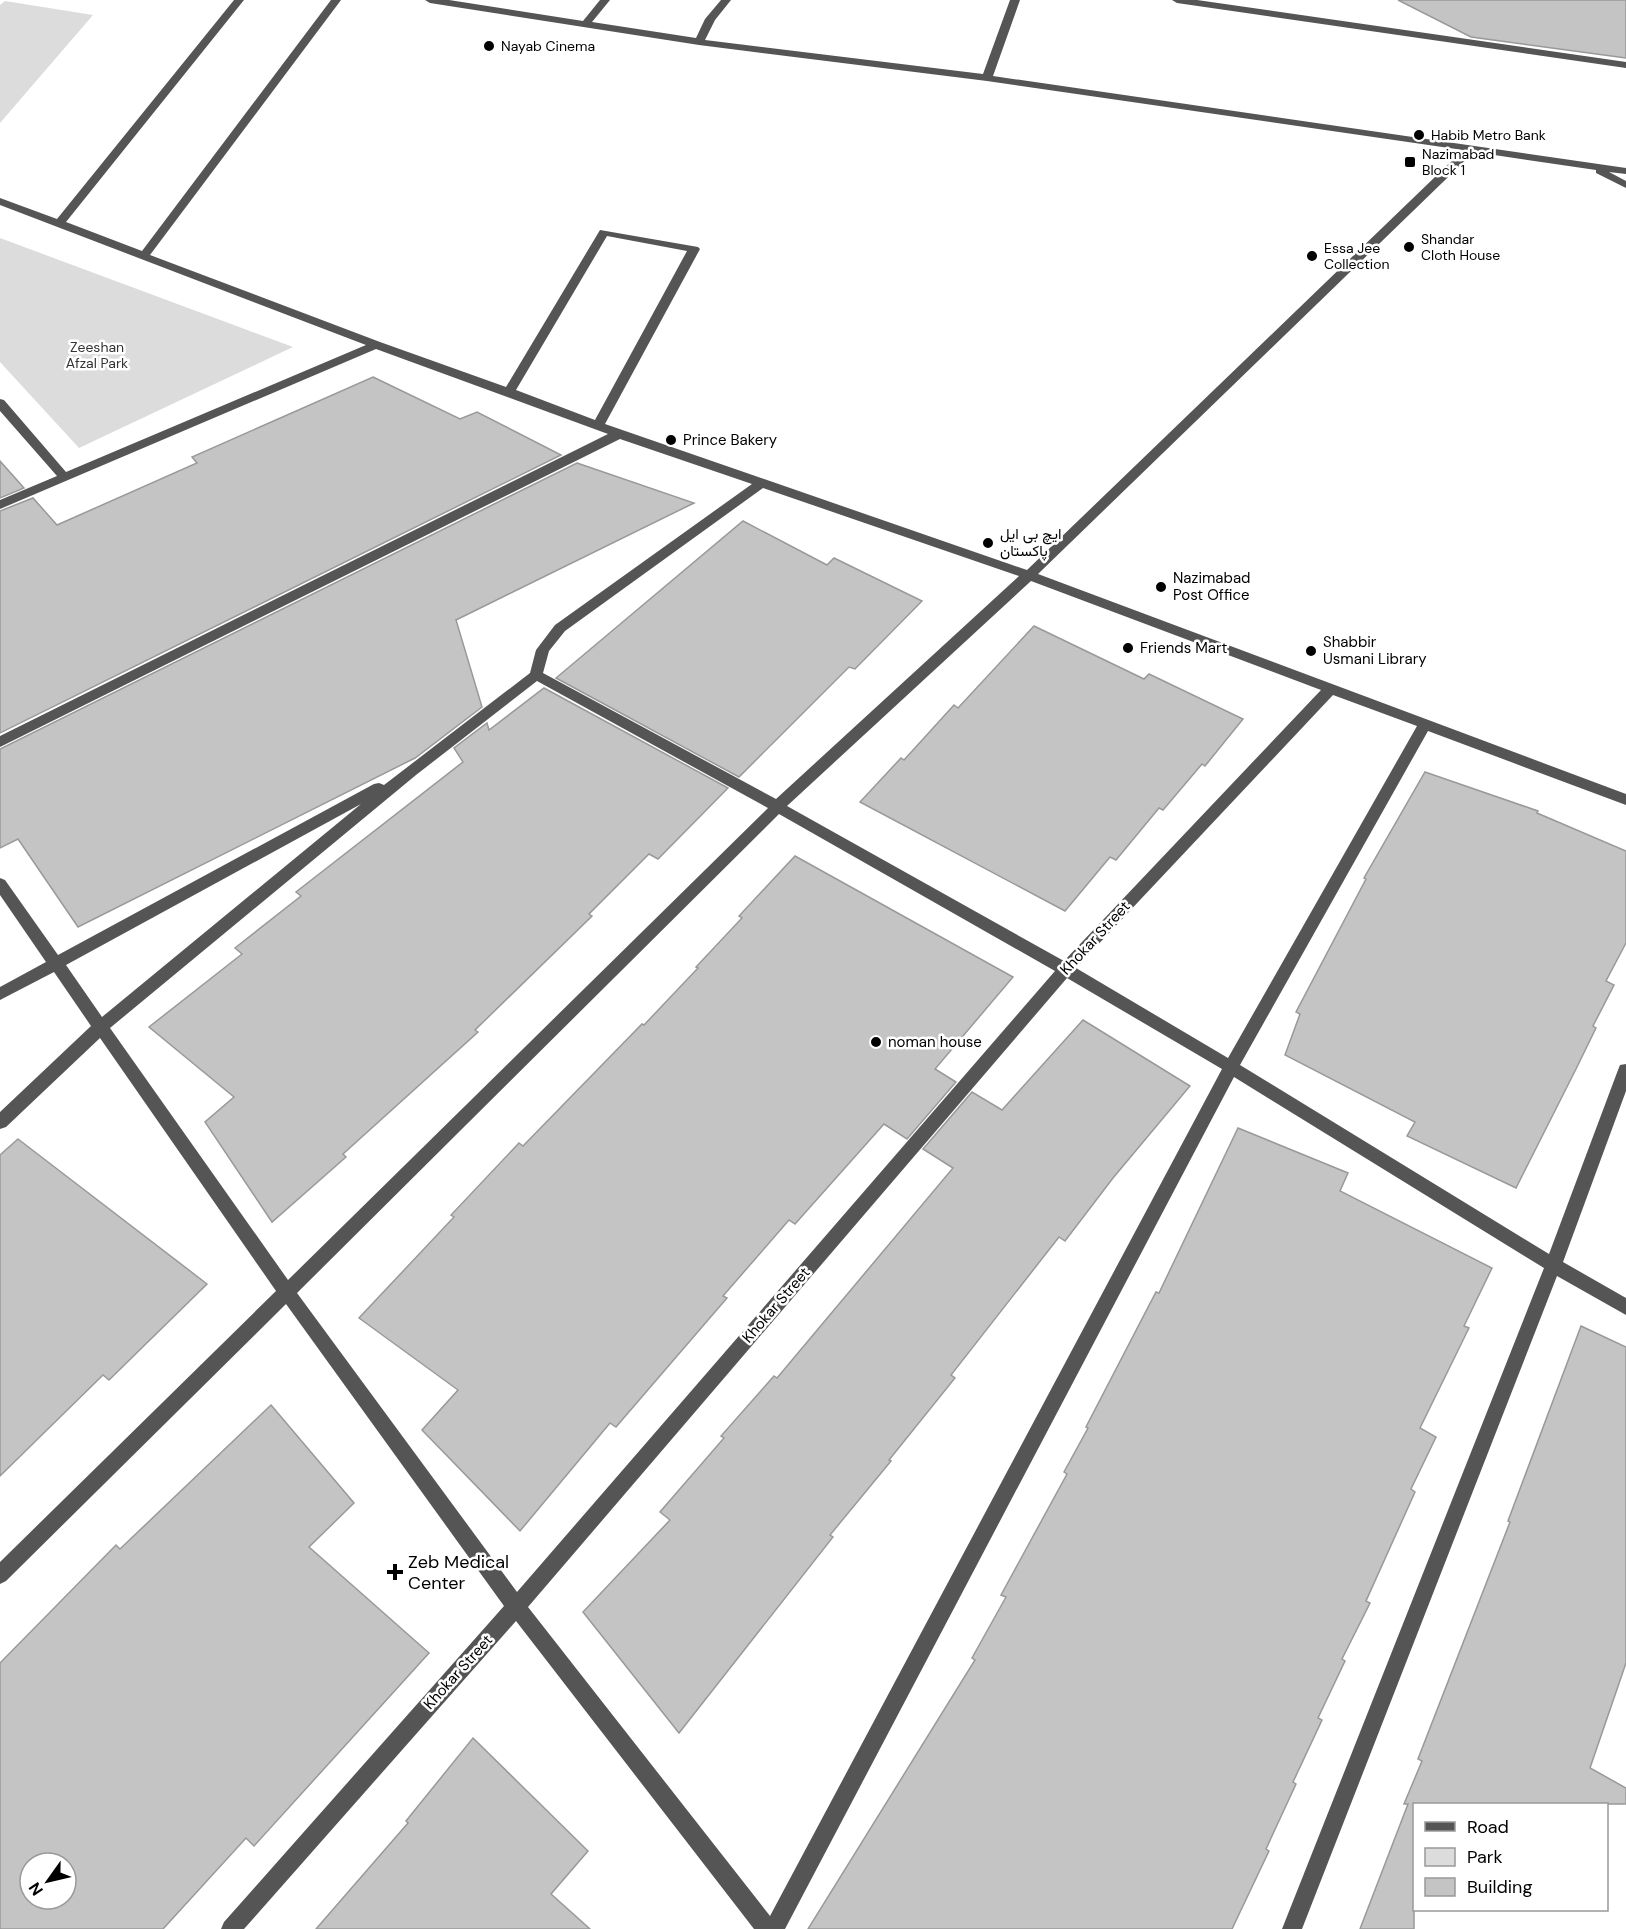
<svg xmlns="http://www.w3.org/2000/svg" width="1626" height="1929" font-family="'DM Sans',Vazirmatn,sans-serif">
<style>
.green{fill:#dcdcdc}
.building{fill:#c4c4c4;stroke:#999;stroke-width:1.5;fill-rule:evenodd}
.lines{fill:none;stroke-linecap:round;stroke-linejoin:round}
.minor{fill:#555;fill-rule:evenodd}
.poi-dot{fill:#000;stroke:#fff;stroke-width:2}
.labels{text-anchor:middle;stroke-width:5;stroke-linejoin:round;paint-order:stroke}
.far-poi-label{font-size:14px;fill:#000;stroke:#fff;text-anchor:start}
.far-park-label{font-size:14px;fill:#333;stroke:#fff}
.poi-label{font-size:15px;fill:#000;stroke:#fff;text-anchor:start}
.street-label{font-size:15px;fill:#000;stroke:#fff}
.near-poi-label{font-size:18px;fill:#000;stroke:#fff;text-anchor:start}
</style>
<rect width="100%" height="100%" fill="#fff"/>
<!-- green -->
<g class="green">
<path d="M5,1L93,15L0,123V5Z"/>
<path d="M0,238L293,347L79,448L0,362Z"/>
</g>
<!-- building -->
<g class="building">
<path d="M1398,0H1626V58L1471,37Z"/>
<path d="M373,377L460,419L477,412L561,455L0,733V511L33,498L57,525L197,463L192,457Z"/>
<path d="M0,461L24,488L0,498Z"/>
<path d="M577,463L694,503L456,620L482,707L415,758L78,927L18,839L0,848V749Z"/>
<path d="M743,521L827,565L834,558L922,601L855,669L849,667L739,777L556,678Z"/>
<path d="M1034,626L1144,679L1149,674L1243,719L1205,766L1202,764L1163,810L1159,808L1116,860L1110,857L1065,911L860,802L901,758L904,760L954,705L958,708Z"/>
<path d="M544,688L728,788L658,859L649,854L589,914L592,916L475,1030L478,1032L343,1154L346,1157L272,1222L205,1122L234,1097L149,1027L242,954L235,948L301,896L296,892L463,762L454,748L487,723L489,730Z"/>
<path d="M1425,772L1538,811L1537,813L1626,851V943L1606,981L1614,985L1593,1026L1596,1028L1576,1069L1516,1188L1407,1136L1415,1122L1285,1055L1300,1014L1296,1012L1366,879L1364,878Z"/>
<path d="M795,856L1013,977L935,1069L956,1082L907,1139L884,1124L795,1224L789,1220L723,1296L727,1298L665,1370L616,1427L610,1423L520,1531L422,1430L458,1390L359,1318L454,1217L451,1215L519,1143L523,1146L642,1024L644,1025L698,968L696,967L742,918L739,916Z"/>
<path d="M1083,1020L1190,1086L1113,1178L1065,1241L1059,1237L951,1375L955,1378L889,1460L891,1461L830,1535L833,1537L679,1733L583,1612L670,1520L660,1512L724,1438L721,1436L774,1376L777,1378L953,1168L923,1149L972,1092L1002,1110Z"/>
<path d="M1238,1128L1348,1173L1340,1191L1492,1268L1464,1326L1469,1328L1420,1428L1436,1437L1411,1489L1415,1492L1366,1601L1370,1603L1342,1659L1345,1661L1318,1718L1322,1720L1293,1782L1296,1784L1266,1849L1269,1851L1232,1929H808L975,1660L972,1658L1006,1597L1001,1595L1067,1474L1064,1472L1088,1428L1086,1427L1156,1292L1159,1293Z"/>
<path d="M18,1139L207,1284L109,1380L103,1375L0,1476V1155Z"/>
<path d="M1581,1326L1626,1347V1663L1590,1768L1626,1788V1804H1414V1929H1360L1408,1804H1404L1422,1761L1418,1759L1510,1522L1508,1521Z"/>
<path d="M271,1405L354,1503L309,1547L429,1653L254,1846L246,1838L163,1929H0V1663L116,1545L120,1549ZM30,1863H66V1899H30Z"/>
<path d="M473,1738L588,1851L551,1894L590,1929H316L408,1823L406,1821Z"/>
</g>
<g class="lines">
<!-- minor -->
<g class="minor">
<path d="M234,0H244L66,222L142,251L331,0H341L150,255L380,342L506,387L600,230L698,247L700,249L605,424L1027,570L1463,150L987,81L699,45L430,3L425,0H449L583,21L600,0H610L592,22L696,38L705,19L721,0H731L715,20L705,40L983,74L1010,0H1020L993,76L1626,168V174L1609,172L1626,181V188L1596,173V170L1474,152L1038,574L1626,794V805L1428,731L1240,1065L1549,1254L1618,1070L1620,1065L1626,1064V1091L1563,1262L1626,1298V1315L1557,1276L1302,1929H1282L1544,1268L1234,1077L785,1929H754L516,1621L244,1929H221L224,1922L504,1606L286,1304L6,1581L0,1584V1562L276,1291L100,1038L6,1127L0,1129V1112L91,1026L54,972L0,1000V987L46,962L0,895V878L5,880L58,955L374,784L379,783L384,785L530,673L536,650L555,625L752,484L620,439L0,747V736L608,434L376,349L0,509V500L57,476L0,411V399L4,400L66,472L366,345L0,205V198L57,219ZM607,236L687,251L595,420L516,390ZM763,488L1019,576L776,799L543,673L549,651L565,631ZM1031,581L1321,690L1064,961L787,806ZM537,681L768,808L288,1280L110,1028L416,775ZM1333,695L1417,726L1228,1058L1076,968ZM361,804L102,1017L66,965ZM779,814L1055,971L517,1592L297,1293ZM1067,978L1222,1069L770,1916L528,1607Z"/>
<path d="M1172,0H1197L1626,62V68L1177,3Z"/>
</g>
</g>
<!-- markers -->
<g class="poi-dot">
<circle cx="489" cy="46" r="6"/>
<circle cx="1419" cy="135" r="6"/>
<rect x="1404" y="156" width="12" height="12" rx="3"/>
<circle cx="1409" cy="247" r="6"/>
<circle cx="1312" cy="256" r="6"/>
<circle cx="671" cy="440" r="6"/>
<circle cx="988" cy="543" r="6"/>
<circle cx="1161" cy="587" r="6"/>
<circle cx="1128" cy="648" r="6"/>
<circle cx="1311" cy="651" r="6"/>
<circle cx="876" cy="1042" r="6"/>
<path d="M392 1563h6v6h6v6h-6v6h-6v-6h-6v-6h6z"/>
</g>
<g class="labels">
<!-- far-poi labels -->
<g class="far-poi-label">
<text x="501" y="51">Nayab Cinema</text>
<text x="1431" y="140">Habib Metro Bank</text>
<text x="1422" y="159">Nazimabad<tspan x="1422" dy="16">Block 1</tspan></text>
<text x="1421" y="244">Shandar<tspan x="1421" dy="16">Cloth House</tspan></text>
<text x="1324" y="253">Essa Jee<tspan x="1324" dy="16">Collection</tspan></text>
</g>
<!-- far-park labels -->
<g class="far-park-label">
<text x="97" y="352">Zeeshan<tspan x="97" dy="16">Afzal Park</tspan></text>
</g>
<!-- poi labels -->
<g class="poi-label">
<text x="683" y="445">Prince Bakery</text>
<text x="1000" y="539">ایچ بی ایل<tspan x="1000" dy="17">پاکستان</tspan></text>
<text x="1173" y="583">Nazimabad<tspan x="1173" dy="17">Post Office</tspan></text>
<text x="1323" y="647">Shabbir<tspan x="1323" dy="17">Usmani Library</tspan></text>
<text x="1140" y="653">Friends Mart</text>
<text x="888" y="1047">noman house</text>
</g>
<!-- street labels -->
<g class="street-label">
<text transform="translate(1095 938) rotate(-47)" y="5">Khokar Street</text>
<text transform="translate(776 1305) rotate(-49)" y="5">Khokar Street</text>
<text transform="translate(458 1672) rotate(-48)" y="5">Khokar Street</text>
</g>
<!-- near-poi labels -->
<g class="near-poi-label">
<text x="408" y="1568">Zeb Medical<tspan x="408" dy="21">Center</tspan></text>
</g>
</g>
<!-- legend -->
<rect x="1413" y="1803" width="195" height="108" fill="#ffffff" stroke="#999999" stroke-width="1.5"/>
<rect x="1425" y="1822" width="30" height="9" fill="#555555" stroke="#999999" stroke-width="1.5"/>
<text x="1467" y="1833" font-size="18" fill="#000000">Road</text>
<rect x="1425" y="1848" width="30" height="18" fill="#dcdcdc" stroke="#999999" stroke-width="1.5"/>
<text x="1467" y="1863" font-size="18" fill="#000000">Park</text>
<rect x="1425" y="1878" width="30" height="18" fill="#c4c4c4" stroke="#999999" stroke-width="1.5"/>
<text x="1467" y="1893" font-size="18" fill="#000000">Building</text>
<!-- north arrow -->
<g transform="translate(48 1881) rotate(236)"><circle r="28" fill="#ffffff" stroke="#999999" stroke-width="1.5"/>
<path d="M0-4.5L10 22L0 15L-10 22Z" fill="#000000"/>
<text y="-9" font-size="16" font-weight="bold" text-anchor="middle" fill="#000000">N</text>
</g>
</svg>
